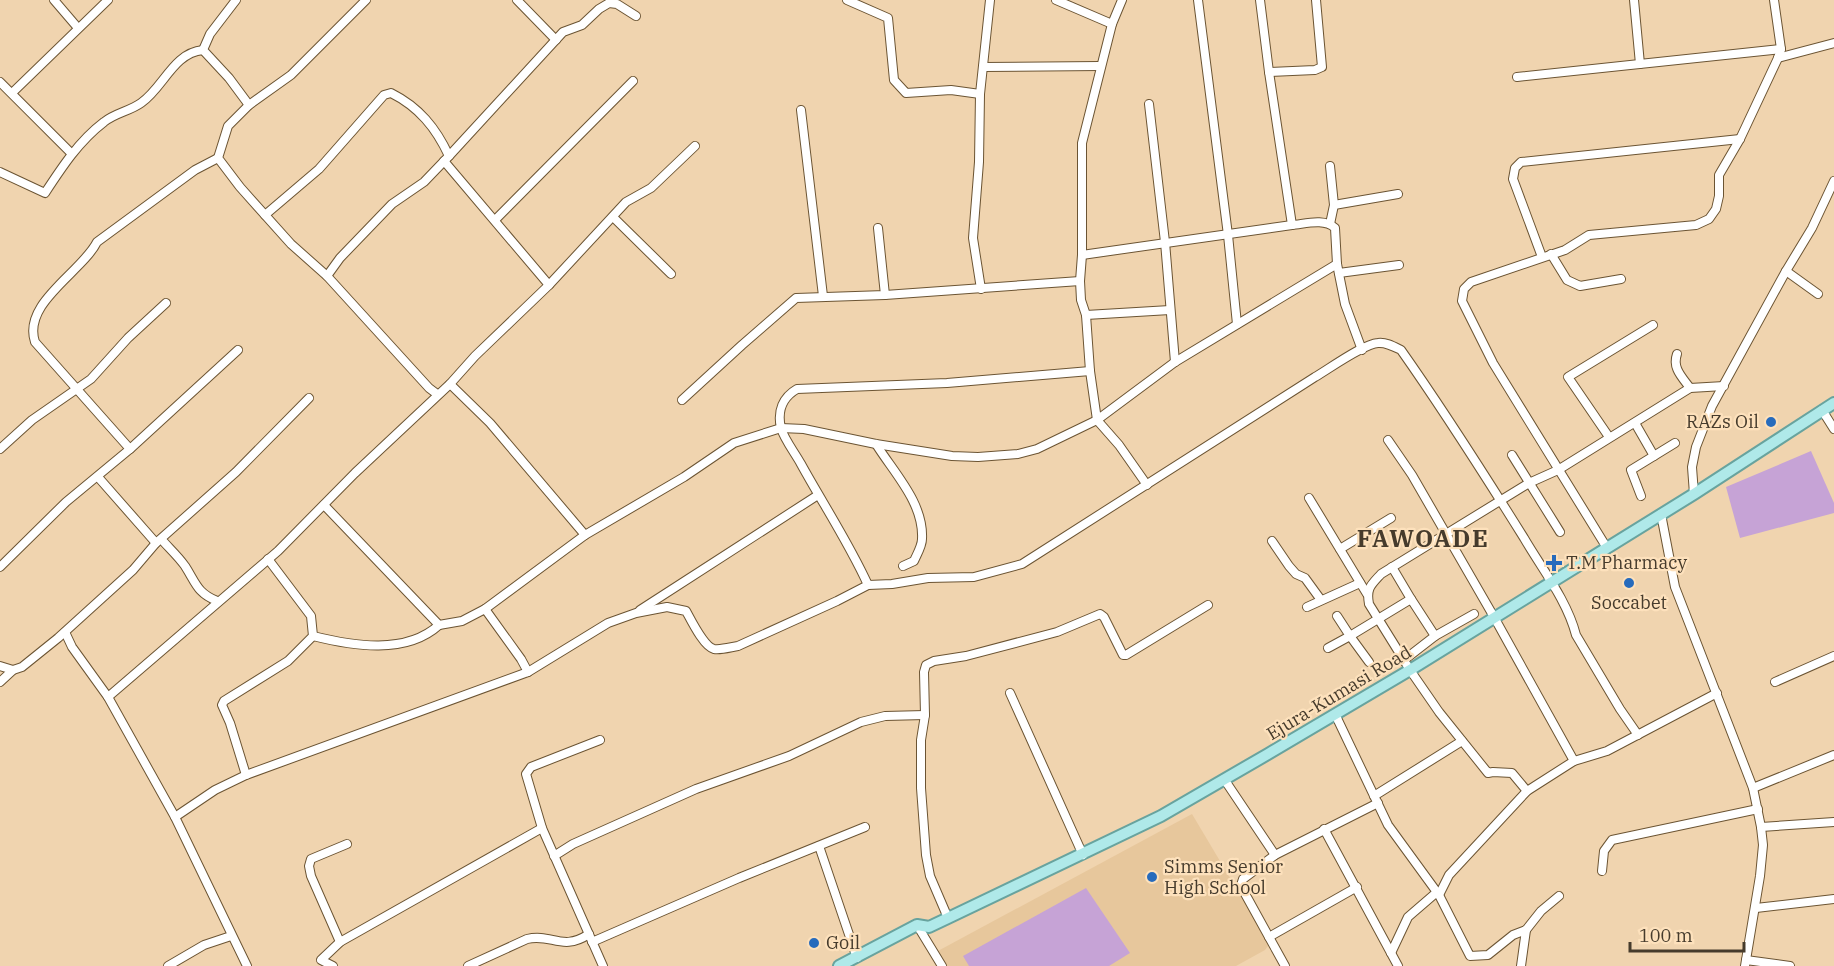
<svg xmlns="http://www.w3.org/2000/svg" width="1834" height="966" font-family="'IBM Plex Serif',serif">
<style>
.built{fill:#e7c79c}
.green{fill:#c6a3d6}
.lines{fill:none;stroke-linecap:round;stroke-linejoin:round}
.minor-casing{stroke:#6b5433;stroke-width:10}
.major-casing{stroke:#68a39e;stroke-width:14}
.minor{stroke:#fff;stroke-width:8}
.major{stroke:#afe9e9;stroke-width:10}
.poi-dot{fill:#276bbc;stroke:#fde1bc;stroke-width:2}
.labels{text-anchor:middle;stroke-width:4.5;stroke-linejoin:round;paint-order:stroke}
.poi-label{font-size:18px;fill:#463b2c;stroke:#fde1bc;text-anchor:start}
.street-label{font-size:18px;fill:#463b2c;stroke:#fde1bc}
.district-label{font-size:24px;font-weight:bold;letter-spacing:1.5px;fill:#463b2c;stroke:#fde1bc}
</style>
<rect width="100%" height="100%" fill="#f0d4af"/>
<!-- built -->
<path class="built" d="M1192,814L1267,940L1268,946L1265,950L1236,966H943L936,952Z"/>
<!-- green -->
<g class="green">
<path d="M1811,451L1834,503V513L1740,538L1726,487Z"/>
<path d="M1086,888L1130,953L1109,966H969L963,956Z"/>
</g>
<g class="lines">
<defs>
<g id="minor">
<path d="M54,0L78,28"/>
<path d="M236,0L210,34L203,50L229,78L249,105"/>
<path d="M366,0L291,75L249,105L228,126L218,158L240,187L291,244L327,276L429,388L437,394"/>
<path d="M517,0L556,40"/>
<path d="M847,0L888,18L894,80L906,93L951,90L980,94"/>
<path d="M1056,0L1112,24"/>
<path d="M1122,0L1112,24L1082,143V255L1080,281L1081,300L1086,315L1090,371L1097,420L1119,445L1147,485"/>
<path d="M1198,0L1228,235L1237,324"/>
<path d="M1260,0L1269,72L1292,225"/>
<path d="M1634,0L1640,64"/>
<path d="M1778,58L1834,43"/>
<path d="M983,67L1100,66"/>
<path d="M1269,72L1315,70L1322,67L1316,0"/>
<path d="M1517,77L1781,49"/>
<path d="M0,82L71,153"/>
<path d="M12,93L108,0"/>
<path d="M1149,104L1165,242L1175,362"/>
<path d="M801,110L823,296"/>
<path d="M444,161L549,285"/>
<path d="M1330,166L1334,205L1330,224"/>
<path d="M0,172L45,193C62,167 79,141 104,122C115,113 130,111 141,103C164,87 173,53 203,50"/>
<path d="M1334,205L1398,194"/>
<path d="M265,215L319,169L384,95L391,93C419,107 436,128 449,156"/>
<path d="M613,217L671,274"/>
<path d="M495,220L633,81"/>
<path d="M878,228L885,295"/>
<path d="M1551,254L1567,280L1580,286L1621,279"/>
<path d="M1082,255L1292,225C1305,224 1324,218 1335,228L1337,264L1345,304L1362,350"/>
<path d="M1542,257L1513,179L1515,168L1521,162L1740,139"/>
<path d="M1786,271L1818,294"/>
<path d="M1339,273L1399,265"/>
<path d="M327,276L340,258L392,204L424,182L449,156L563,32L582,25L599,9L609,3L617,4L636,16"/>
<path d="M981,289L973,238L979,162L980,94L990,0"/>
<path d="M1086,315L1170,310"/>
<path d="M1677,354C1672,368 1682,377 1690,388"/>
<path d="M1090,371L947,383L797,389C783,397 777,411 781,428C784,439 795,453 801,464C823,504 849,543 868,585L892,584L928,578L974,577L1022,564L1315,377C1329,369 1363,344 1378,343C1386,342 1393,346 1401,350C1444,411 1484,474 1524,538C1542,569 1567,600 1576,635L1620,709L1638,735"/>
<path d="M450,384L490,423L585,535"/>
<path d="M682,400L742,345L796,298L885,295L1080,281"/>
<path d="M1822,410L1834,429"/>
<path d="M1635,423L1654,456"/>
<path d="M1609,437L1568,377L1653,325"/>
<path d="M1388,440L1412,475L1494,617L1574,761"/>
<path d="M876,444C894,473 924,503 922,539C922,546 917,554 914,561L903,566"/>
<path d="M0,449L32,420L91,379L128,338L166,303"/>
<path d="M130,449L35,342C22,303 82,272 97,242L195,170L218,158"/>
<path d="M1512,455L1560,532"/>
<path d="M98,477L156,543"/>
<path d="M1694,494L1692,467L1696,447L1712,406L1786,271L1812,228L1834,181"/>
<path d="M1641,496L1631,470L1675,443"/>
<path d="M1309,498L1367,594"/>
<path d="M324,505L439,625L462,621L485,609L521,659L528,672"/>
<path d="M1661,514L1675,587L1753,788L1761,827L1763,845L1760,876L1745,966"/>
<path d="M162,540C169,548 178,556 185,566C196,583 197,593 217,601"/>
<path d="M1272,541L1289,566L1296,574L1305,578L1321,600"/>
<path d="M1607,548L1493,363L1462,301L1464,289L1471,282L1565,250L1589,235L1696,225L1709,219L1716,209L1719,196V175L1740,139L1778,58L1781,49L1774,0"/>
<path d="M1340,549L1391,518"/>
<path d="M0,567L66,502L130,449L238,350"/>
<path d="M1392,567L1411,599"/>
<path d="M1307,607L1360,583"/>
<path d="M485,609L585,535L684,477L734,443L781,428L804,429L876,444L952,456L978,457L1018,454L1037,449L1097,420L1175,362L1337,264"/>
<path d="M640,610L818,495"/>
<path d="M65,632L72,647L108,697L175,817L247,966"/>
<path d="M313,636C353,646 406,655 439,625"/>
<path d="M1435,636L1474,614"/>
<path d="M1328,648L1350,636L1337,616"/>
<path d="M1369,662L1350,636L1411,599L1435,636L1404,660"/>
<path d="M0,666L13,670"/>
<path d="M0,682L13,670L22,667L58,638L133,570L156,543L236,472L309,398"/>
<path d="M1775,682L1834,656"/>
<path d="M1010,693L1083,855"/>
<path d="M108,697L278,551L355,473L450,384L475,356L549,285L626,202L651,188L695,146"/>
<path d="M1335,714L1388,825L1439,895L1470,956L1488,955L1513,935L1526,930L1541,911L1559,896"/>
<path d="M600,740L531,767L526,774L542,828L603,966"/>
<path d="M246,775L230,723L222,705L224,701L288,661L313,636L311,616L268,559"/>
<path d="M1224,779L1275,855"/>
<path d="M1753,788L1834,755"/>
<path d="M1527,791L1512,773L1493,772L1488,773L1439,712L1410,670L1369,604C1366,588 1371,585 1381,574L1529,483L1558,470L1690,388L1724,386"/>
<path d="M1374,796L1462,741"/>
<path d="M175,817L215,790L246,775L528,672L608,623L636,613L667,607L686,611C691,620 704,647 714,649C722,650 731,647 738,646L837,601L868,585"/>
<path d="M1761,827L1834,822"/>
<path d="M1324,829L1398,966"/>
<path d="M819,846L857,958"/>
<path d="M554,856L573,844L696,789L789,756L861,722L885,716L925,715"/>
<path d="M1602,871L1604,851L1612,840L1758,809"/>
<path d="M1439,895L1449,875L1527,791L1574,761L1607,751L1717,693"/>
<path d="M1756,908L1834,899"/>
<path d="M948,918L930,876L926,855L921,788V740L925,715L924,672L926,665L934,661L966,656L1057,632L1100,614L1104,617L1123,655H1126L1208,605"/>
<path d="M917,925L942,966"/>
<path d="M1269,937L1357,887"/>
<path d="M340,942L311,876L309,866L311,859L347,844"/>
<path d="M592,942L739,878L865,827"/>
<path d="M1391,953L1408,917L1437,892"/>
<path d="M1746,960L1790,966"/>
<path d="M168,966L204,945L231,936"/>
<path d="M333,966L321,960L340,942L542,828"/>
<path d="M468,966L527,939C552,933 562,952 589,934"/>
<path d="M1285,966L1243,890L1241,885L1243,879L1275,855L1378,803"/>
<path d="M1521,966L1526,930"/>
</g>
<path id="major" d="M839,966L917,925L929,927L948,918L1161,816L1268,754L1410,670L1694,494L1834,403"/>
</defs>
<!-- minor casing -->
<use href="#minor" class="minor-casing"/>
<!-- major casing -->
<use href="#major" class="major-casing"/>
<!-- minor -->
<use href="#minor" class="minor"/>
<!-- major -->
<use href="#major" class="major"/>
</g>
<!-- markers -->
<g class="poi-dot">
<circle cx="1771" cy="422" r="6"/>
<path d="M1551 554h6v6h6v6h-6v6h-6v-6h-6v-6h6z"/>
<circle cx="1629" cy="583" r="6"/>
<circle cx="1152" cy="877" r="6"/>
<circle cx="814" cy="943" r="6"/>
</g>
<g class="labels">
<!-- poi labels -->
<g class="poi-label">
<text x="1759" y="428" text-anchor="end">RAZs Oil</text>
<text x="1566" y="569">T.M Pharmacy</text>
<text x="1629" y="609" text-anchor="middle">Soccabet</text>
<text x="1164" y="873">Simms Senior<tspan x="1164" dy="21">High School</tspan></text>
<text x="826" y="949">Goil</text>
</g>
<!-- street labels -->
<g class="street-label">
<text transform="translate(1339 693) rotate(-31)" y="6">Ejura-Kumasi Road</text>
</g>
<!-- district labels -->
<g class="district-label">
<text x="1423" y="547">FAWOADE</text>
</g>
</g>
<!-- scale -->
<path d="M1630 942v9h114v-9" fill="none" stroke="#463b2c" stroke-width="3"/>
<text x="1639" y="942" font-size="18" fill="#463b2c" stroke="#fde1bc" stroke-width="4.5" paint-order="stroke">100 m</text>
</svg>
